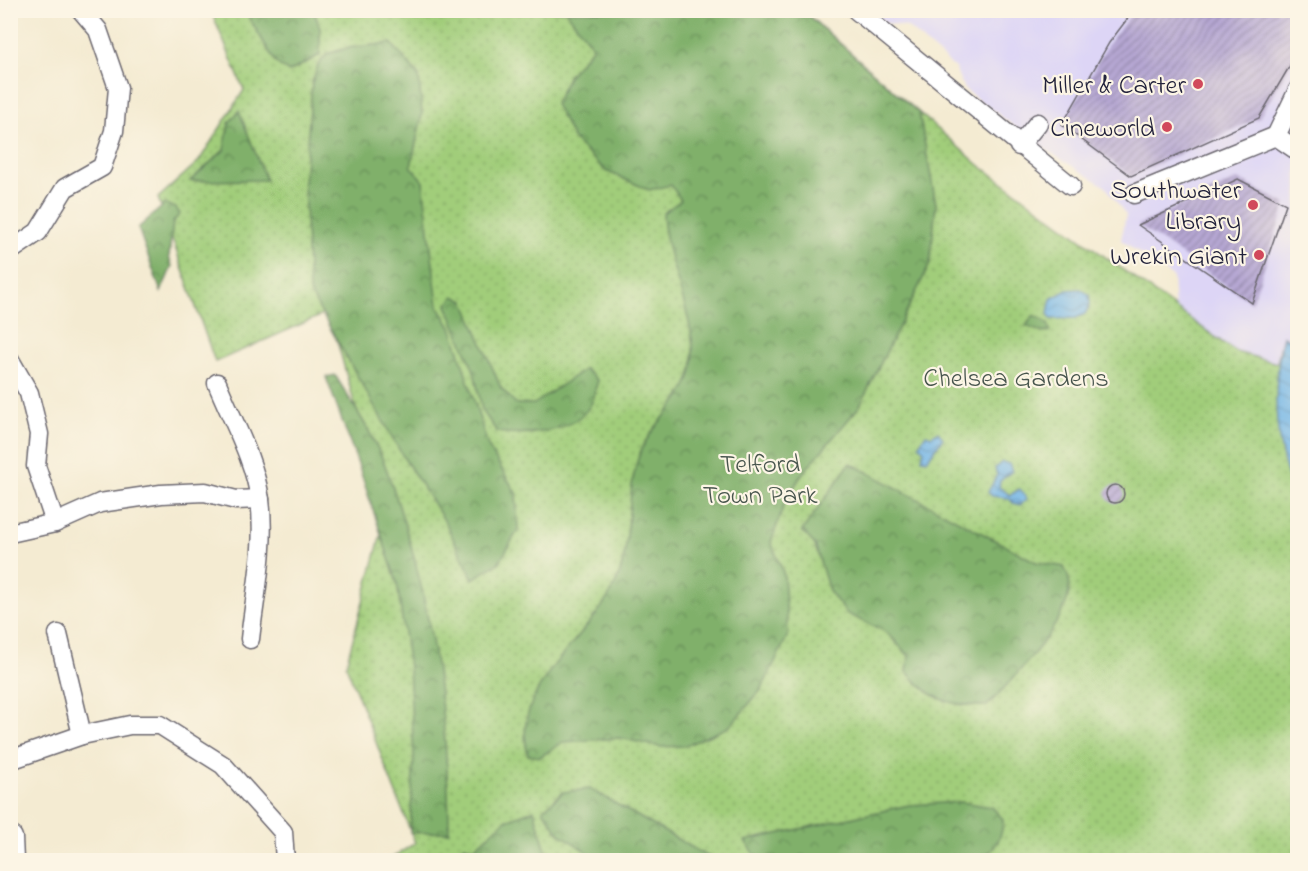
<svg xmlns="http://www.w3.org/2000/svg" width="1308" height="871" font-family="'Indie Flower',sans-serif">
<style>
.built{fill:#ddd5f6}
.green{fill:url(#green-dots);stroke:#62785a;stroke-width:1.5}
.forest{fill:url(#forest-crowns);stroke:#516952;stroke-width:1.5}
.water{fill:url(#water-waves);stroke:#496b90;stroke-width:1.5}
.building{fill:url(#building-hatch)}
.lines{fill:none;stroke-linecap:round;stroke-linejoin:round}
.street-casing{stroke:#6c6870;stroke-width:21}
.secondary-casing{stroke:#6c6870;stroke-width:27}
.street{stroke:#fff;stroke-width:18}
.secondary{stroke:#fff;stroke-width:24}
.poi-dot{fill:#d1495b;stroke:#fcf5e5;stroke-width:2}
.labels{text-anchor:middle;stroke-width:4.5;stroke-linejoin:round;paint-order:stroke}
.poi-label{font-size:27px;fill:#22223b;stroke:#fcf5e5;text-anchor:end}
.park-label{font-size:27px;fill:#48554e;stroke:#fcf5e5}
</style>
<defs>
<pattern id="green-dots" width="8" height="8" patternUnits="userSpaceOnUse" patternTransform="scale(1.5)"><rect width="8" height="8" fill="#a1cd7a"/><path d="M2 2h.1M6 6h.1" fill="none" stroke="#8ab06a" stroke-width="1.8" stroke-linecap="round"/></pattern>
<pattern id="forest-crowns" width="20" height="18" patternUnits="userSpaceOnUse" patternTransform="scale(1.5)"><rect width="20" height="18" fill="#80b06a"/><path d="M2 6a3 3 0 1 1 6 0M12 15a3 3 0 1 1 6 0" fill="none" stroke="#688f58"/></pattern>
<pattern id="water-waves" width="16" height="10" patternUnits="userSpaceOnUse" patternTransform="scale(1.5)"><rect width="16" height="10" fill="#70b4e6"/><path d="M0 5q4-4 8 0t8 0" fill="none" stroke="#5c92bc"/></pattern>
<pattern id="building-hatch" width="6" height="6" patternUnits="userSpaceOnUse" patternTransform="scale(1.5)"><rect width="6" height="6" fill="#b6a7d3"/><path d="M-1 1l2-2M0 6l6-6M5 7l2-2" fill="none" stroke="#9488ac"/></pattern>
</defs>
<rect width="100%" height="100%" fill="#fcf5e5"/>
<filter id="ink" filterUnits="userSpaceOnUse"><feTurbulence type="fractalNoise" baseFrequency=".0167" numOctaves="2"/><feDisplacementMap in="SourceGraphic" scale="12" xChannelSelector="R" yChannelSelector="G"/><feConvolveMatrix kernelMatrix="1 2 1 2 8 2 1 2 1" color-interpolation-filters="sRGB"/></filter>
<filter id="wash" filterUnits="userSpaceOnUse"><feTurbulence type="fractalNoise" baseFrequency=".008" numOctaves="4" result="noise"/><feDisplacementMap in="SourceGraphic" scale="24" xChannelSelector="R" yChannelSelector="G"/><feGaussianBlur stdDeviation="1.35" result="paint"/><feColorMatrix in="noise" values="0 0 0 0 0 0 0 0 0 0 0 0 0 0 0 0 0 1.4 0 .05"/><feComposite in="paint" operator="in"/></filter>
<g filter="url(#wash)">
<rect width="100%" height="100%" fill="#f4ebd2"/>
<!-- built -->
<path class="built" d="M871,11H1297V344L1283,336L1277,363L1236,352L1175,308L1173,277L1121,240L1126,215L1106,187L1048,151L964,89L955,68L907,27L886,23Z"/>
<!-- green -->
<path class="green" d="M211,11H803L979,165L1236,352L1277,363L1283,336L1297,344V860H389L415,843L346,665L381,534L371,463L329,312L215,362L158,198L199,161L244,90Z"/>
<!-- forest -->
<g class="forest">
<path d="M245,11H314L320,28V55L289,72L276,63Z"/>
<path d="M566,11H803L919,113L936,204L930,264L859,407L802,474L785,502L771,542L784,575L788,635L761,690L729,727L685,746L660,747L620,738L563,742L540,757L528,755C509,688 587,640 614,587C634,546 624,495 640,453C653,419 692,399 693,360C695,314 665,262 663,213L681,200L671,185L649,190L606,171L574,140L555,104L569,75L593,47Z"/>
<path d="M391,43L419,76L422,115L411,166L423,181L438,306L452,329L488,446L516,493L518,530L499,563L473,579L444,520L404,458L309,291L304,183L312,83L318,65L327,54L347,48Z"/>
<path d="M239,111L266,180L190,181L224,150L229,123Z"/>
<path d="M165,204L176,208L180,214L173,222L169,257L172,266L161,292L138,228Z"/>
<path d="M454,296L464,301L501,388L516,404H534L585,369L598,381C595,388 594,397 591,404C574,434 527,436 497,432L482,410L474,371L447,305Z"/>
<path d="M1033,316L1039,317L1048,324L1050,331L1043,333L1026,326Z"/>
<path d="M335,375C353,405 374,435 386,468C429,585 448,708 449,832L410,833L414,755L409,668L397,583L359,467L326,377Z"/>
<path d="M850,463L1036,562L1064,567C1065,571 1068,575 1069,580C1077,614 1009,683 987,706C950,706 931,700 907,672L909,656L886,632L847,614L829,591L815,545L802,531Z"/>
<path d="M590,789L714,860H599L560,834L543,810L563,792Z"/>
<path d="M961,802L992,807L1003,819C1003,837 994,855 975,860H759L745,841L909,805Z"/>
<path d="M534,810L549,860H447L465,845L473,849L506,820Z"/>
</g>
<!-- water -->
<g class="water">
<path d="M1081,289L1089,295L1090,304L1085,314L1076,318L1051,319L1048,313L1051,299L1067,290Z"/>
<path d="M1283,336L1297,344V501C1274,446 1271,394 1283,336Z"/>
<path d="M938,432L943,438L927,460L922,459L924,450L919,445L926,434L931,436Z"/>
<path d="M1002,462L1009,464L1012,471L1000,481L999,487L1010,495L1020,489L1027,499L1020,505L1013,503L1009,498L992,496L988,492L997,475L995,468Z"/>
</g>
<g id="blocks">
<!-- building -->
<g class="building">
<path d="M1134,10H1298V52L1259,118L1131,176L1062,125L1109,43Z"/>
<path d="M1238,179L1286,204L1252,303L1138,225Z"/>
<circle cx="1115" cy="494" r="9"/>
</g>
</g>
</g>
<g filter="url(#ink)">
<use href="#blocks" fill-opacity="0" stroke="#6c6870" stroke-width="1.5"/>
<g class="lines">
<defs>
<g id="street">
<path d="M856,10L1071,186"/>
<path d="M1298,90L1276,136L1298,151"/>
<path d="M1019,146L1038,123"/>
<path d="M1134,194L1276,136"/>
<path d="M10,251L38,232L65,188L102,167L114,131L118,88L98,30L81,10"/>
<path d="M10,360L29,393L39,434L36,466L55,523"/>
<path d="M217,383C232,420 255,460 260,500C266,545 255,594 250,639"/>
<path d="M10,533L55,523L100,503L161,494L205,492L236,500L260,499"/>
<path d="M58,634L82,735"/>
<path d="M10,760L82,735L130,725H160L223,765L283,832L285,860"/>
</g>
<path id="secondary" d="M10,838L11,860"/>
</defs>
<!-- street casing -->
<use href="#street" class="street-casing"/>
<!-- secondary casing -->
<use href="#secondary" class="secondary-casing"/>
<!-- street -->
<use href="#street" class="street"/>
<!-- secondary -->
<use href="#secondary" class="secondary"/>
</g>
</g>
<!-- markers -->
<g class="poi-dot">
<circle cx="1198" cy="84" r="6"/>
<circle cx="1167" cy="127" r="6"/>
<circle cx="1253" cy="205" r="6"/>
<circle cx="1259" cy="255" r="6"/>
</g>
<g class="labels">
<!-- poi labels -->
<g class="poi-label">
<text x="1186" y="93">Miller &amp; Carter</text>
<text x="1155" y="136">Cineworld</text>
<text x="1241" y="198">Southwater<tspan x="1241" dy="31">Library</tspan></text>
<text x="1247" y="264">Wrekin Giant</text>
</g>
<!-- park labels -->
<g class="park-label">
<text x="1016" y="386">Chelsea Gardens</text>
<text x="760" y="472">Telford<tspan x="760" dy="31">Town Park</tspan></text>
</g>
</g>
<!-- margin -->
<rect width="1308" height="871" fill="none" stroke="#fcf5e5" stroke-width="36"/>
</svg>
